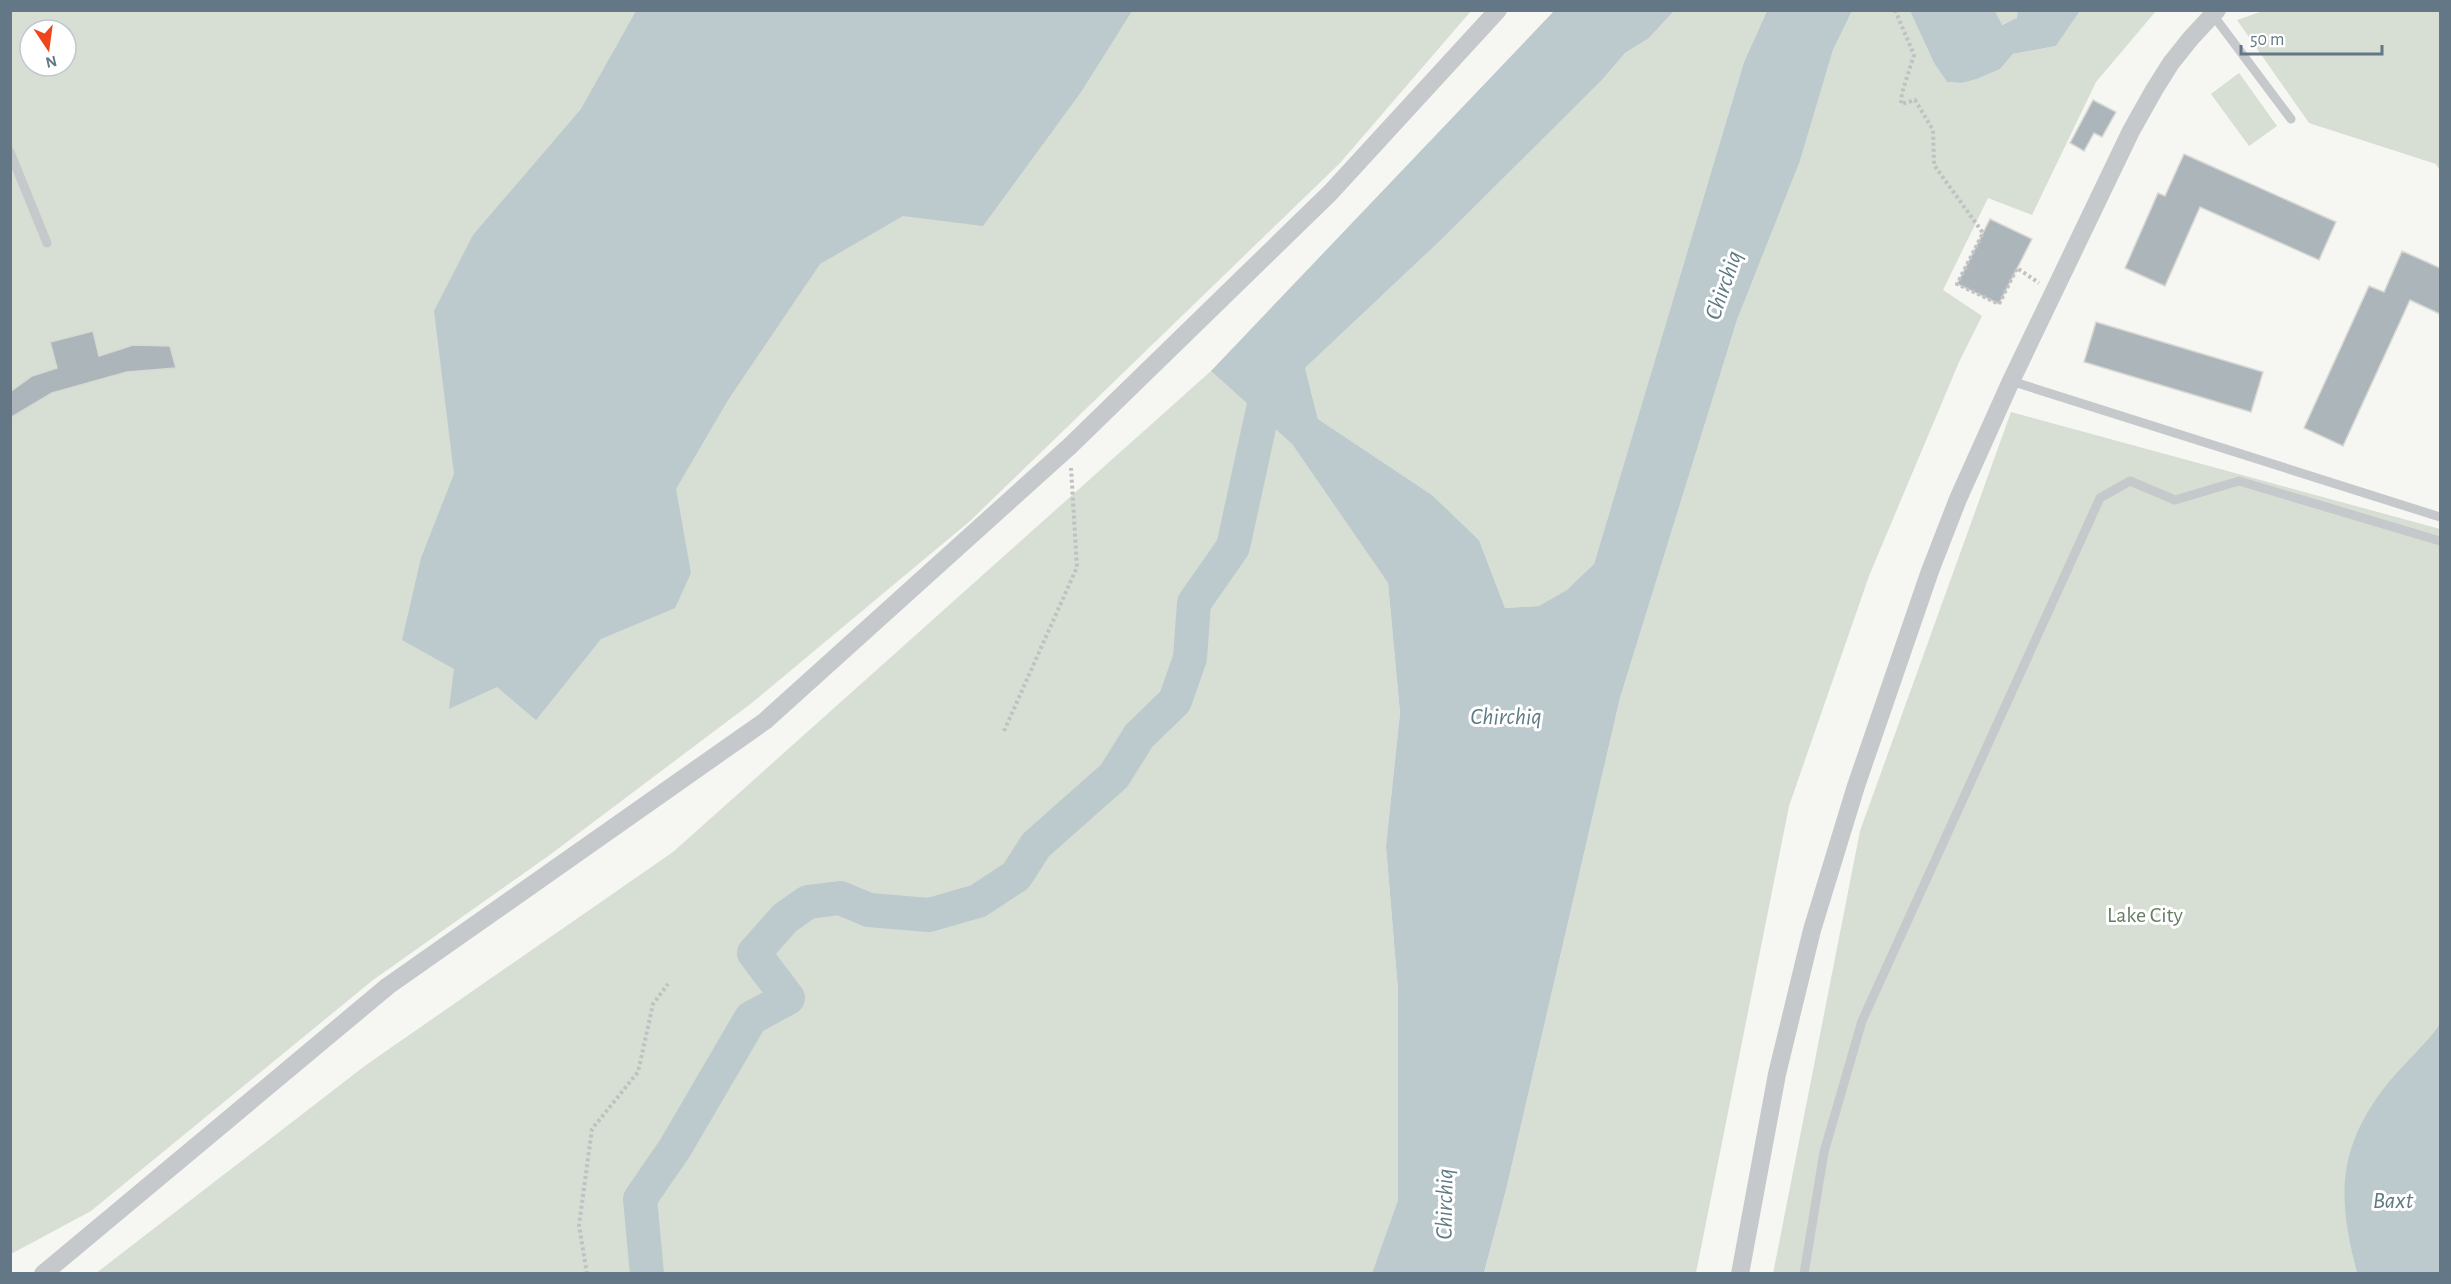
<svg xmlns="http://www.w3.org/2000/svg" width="2451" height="1284" font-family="'Alegreya Sans',sans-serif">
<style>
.green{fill:#d7ded3;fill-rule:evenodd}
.water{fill:#bcc9cd}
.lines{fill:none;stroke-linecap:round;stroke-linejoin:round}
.river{stroke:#bcc9cd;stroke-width:34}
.building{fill:#acb5ba;stroke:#d8d8d5;stroke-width:1.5}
.path{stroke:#bfc1c3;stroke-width:4;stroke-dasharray:3 3;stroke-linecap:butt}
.lane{stroke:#c5c9cc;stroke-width:9}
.street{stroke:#c5c9cc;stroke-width:18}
.labels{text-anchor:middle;stroke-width:6;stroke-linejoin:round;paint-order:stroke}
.park-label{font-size:22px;fill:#687c62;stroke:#fff}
.water-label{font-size:24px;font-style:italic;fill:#5f7a83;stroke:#fff}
</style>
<rect width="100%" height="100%" fill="#f6f6f2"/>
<!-- green -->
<g class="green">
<path d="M11,11H1471L1340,163L970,521L753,702L551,854L373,980L91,1211L11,1254ZM30,30H66V66H30Z"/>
<path d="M1674,11H1767L1744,62L1594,564L1567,591L1539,606L1505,608L1479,540L1432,495L1318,419L1305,368L1443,238L1602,80L1625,53L1649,38Z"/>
<path d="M1852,11H1910L1934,63L1947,82L1962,83L1977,79L2000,69L2013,54L2056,46L2080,11H2156L2096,82L2032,215L1988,198L1943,290L1982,316L1959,362L1869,576L1789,806L1696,1273L1484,1274L1506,1190L1620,698L1737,320L1800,161L1833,50Z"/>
<path d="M1995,11H2018V18L2001,25Z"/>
<path d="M2263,11H2440V171L2436,164L2309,123L2237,20Z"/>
<path d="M2239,73L2277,126L2249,146L2211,94Z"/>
<path d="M1211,371L1292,444L1388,583L1400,713L1386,846L1398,990V1200L1372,1273L95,1274L366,1065L673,852Z"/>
<path d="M2011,412L2440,529V1024C2425,1045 2405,1062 2389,1082C2338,1147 2338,1198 2357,1273L1773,1274L1860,831Z"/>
</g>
<!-- water -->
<g class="water">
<path d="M636,11H1132L1081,92L983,226L903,216L820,264L728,400L676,489L691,573L675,608L601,639L536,720L497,687L449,709L454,669L402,640L421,558L454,474L434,311L473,235L581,109Z"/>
<path d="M1554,11H1674L1649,38L1625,53L1602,80L1443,238L1305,368L1318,419L1432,495L1479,540L1505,608L1539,606L1567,590L1594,564L1744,62L1767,11H1852L1833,50L1800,161L1737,320L1620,698L1506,1190L1484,1273H1372L1398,1200V990L1386,846L1400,713L1388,583L1292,444L1211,371Z"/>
<path d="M1910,11H1995L2002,25L2017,18L2018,11H2080L2056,46L2013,54L2000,69L1977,79L1962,83L1947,82L1934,63Z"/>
<path d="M2440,1024V1273H2357C2337,1197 2337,1147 2388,1083C2405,1062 2425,1045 2440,1024Z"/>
</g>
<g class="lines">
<!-- river -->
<path class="river" d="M647,1274L640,1199L675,1148L751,1018L788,998L754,953L785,918L808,902L840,898L869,910L929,915L978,901L1016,876L1036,845L1114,776L1139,736L1175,701L1190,658L1194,603L1233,547L1263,409L1277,373"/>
</g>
<!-- building -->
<g class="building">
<path d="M2093,100L2116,112L2102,137L2094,133L2084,151L2070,143Z"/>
<path d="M2184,154L2336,222L2319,260L2200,207L2165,286L2125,268L2158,193L2165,196Z"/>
<path d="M1990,219L2032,239L1999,304L1957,284Z"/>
<path d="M2402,251L2440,268V314L2410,300L2343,446L2304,428L2369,286L2384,292Z"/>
<path d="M2096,322L2263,372L2251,412L2084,362Z"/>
<path d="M93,331L99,356L133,345L170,346L176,368L127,372L52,393L10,418V392L32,376L57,368L50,342Z"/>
</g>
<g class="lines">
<!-- path -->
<g class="path">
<path d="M1895,10L1914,55L1902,93L1901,104L1915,100L1933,130L1934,165L1983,233L1957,284L1999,304L2017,268L2039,283"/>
<path d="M1004,731L1077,567L1071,468"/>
<path d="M587,1274L579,1225L592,1129L638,1072L653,1004L668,984"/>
</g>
<!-- lane -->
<g class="lane">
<path d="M2213,15L2291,119"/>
<path d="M10,152L47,243"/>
<path d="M2011,381L2440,517"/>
<path d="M1804,1274L1824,1152L1862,1021L2100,498L2130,481L2175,500L2239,481L2440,541"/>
</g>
<!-- street -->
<g class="street">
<path d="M43,1274L388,986L765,721L1070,446L1330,193L1498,10"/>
<path d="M1740,1274L1777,1074L1812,930L1856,786L1930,571L1958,499L2011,381L2131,131L2154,90L2171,63L2191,38L2217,10"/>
</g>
</g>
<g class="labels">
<!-- park labels -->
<g class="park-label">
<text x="2145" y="922">Lake City</text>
</g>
<!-- water labels -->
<g class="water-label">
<text transform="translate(1723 285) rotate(-71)" y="8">Chirchiq</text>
<text x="1506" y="724">Chirchiq</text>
<text x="2393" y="1208">Baхt</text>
<text transform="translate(1444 1204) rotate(-89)" y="8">Chirchiq</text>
</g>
</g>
<!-- border -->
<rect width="2451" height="1284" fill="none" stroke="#637786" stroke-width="24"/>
<!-- north arrow -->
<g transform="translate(48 48) rotate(167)"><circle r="28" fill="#ffffff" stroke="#c1c9cf" stroke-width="1.5"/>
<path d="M0-4.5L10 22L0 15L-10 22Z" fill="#ee461a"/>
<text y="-9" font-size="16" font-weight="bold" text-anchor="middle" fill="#637786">N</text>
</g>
<!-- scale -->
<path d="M2241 45v9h141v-9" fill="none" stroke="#637786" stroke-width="3"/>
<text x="2250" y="45" font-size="18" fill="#637786" stroke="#ffffff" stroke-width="4.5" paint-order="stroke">50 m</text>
</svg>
